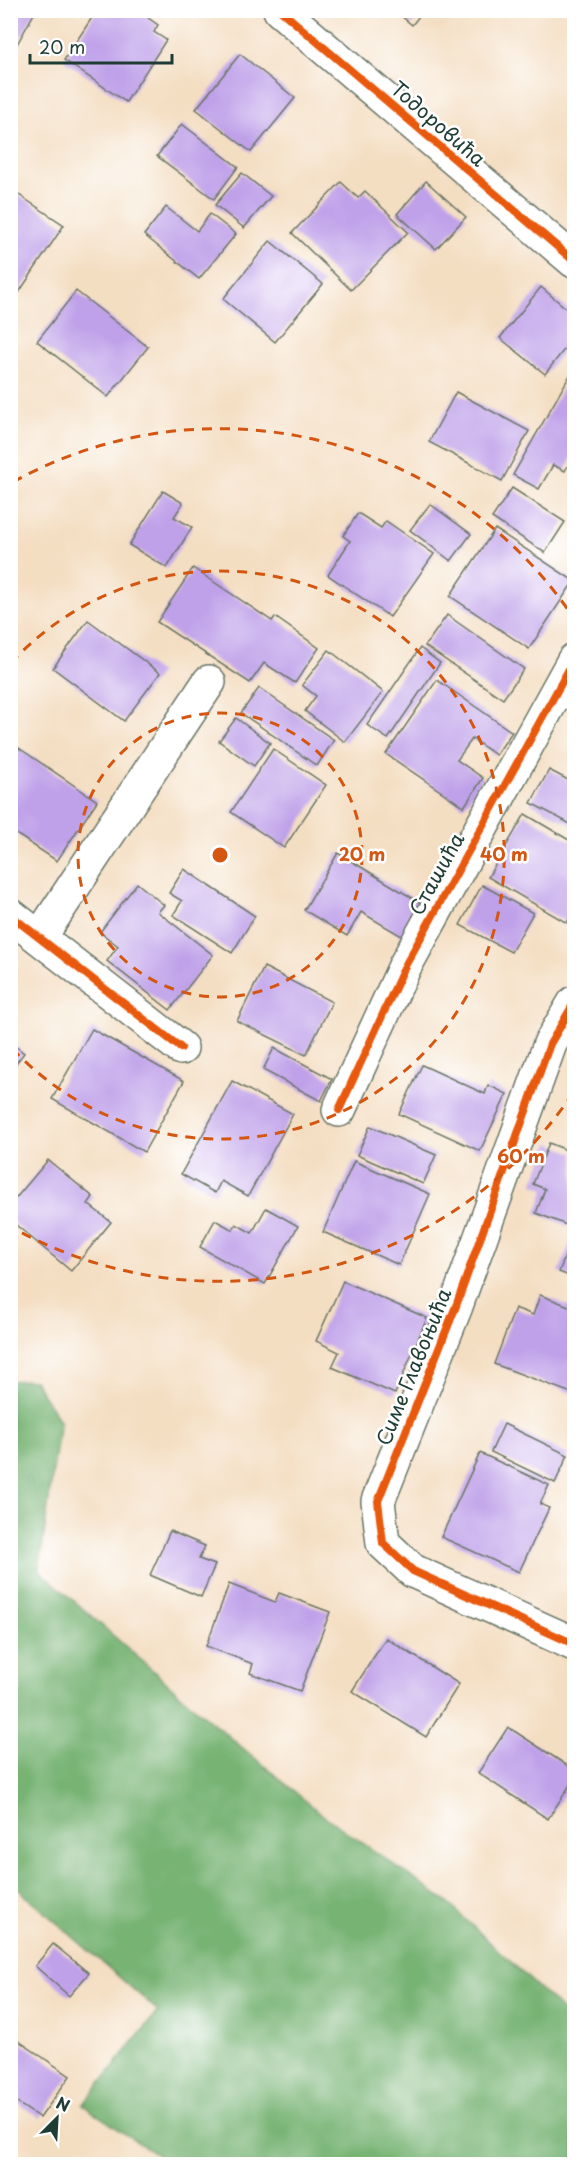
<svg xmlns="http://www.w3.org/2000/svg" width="585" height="2175" font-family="'Playpen Sans',sans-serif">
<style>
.forest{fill:#77b373;stroke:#4b7854;stroke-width:1.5}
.building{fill:#bfa1e9}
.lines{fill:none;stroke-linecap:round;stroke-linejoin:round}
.minor-casing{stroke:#6a7566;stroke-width:36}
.minor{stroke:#fff;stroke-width:33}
.cycleway-casing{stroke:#fff;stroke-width:11}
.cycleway{stroke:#e8590c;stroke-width:8}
.ring{fill:none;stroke:#d45610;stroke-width:3;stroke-dasharray:10 8}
.labels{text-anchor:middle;stroke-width:5;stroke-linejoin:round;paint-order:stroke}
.street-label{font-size:20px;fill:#1f3d34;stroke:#fff}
.centre{fill:#d45610;stroke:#fff;stroke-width:3}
.ring-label{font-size:18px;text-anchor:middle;font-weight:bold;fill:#d45610;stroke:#fff;stroke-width:5;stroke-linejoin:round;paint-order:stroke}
</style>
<rect width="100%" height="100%" fill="#fff"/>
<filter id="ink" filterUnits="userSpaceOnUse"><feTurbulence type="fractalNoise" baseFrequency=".0167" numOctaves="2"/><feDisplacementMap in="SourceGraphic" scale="12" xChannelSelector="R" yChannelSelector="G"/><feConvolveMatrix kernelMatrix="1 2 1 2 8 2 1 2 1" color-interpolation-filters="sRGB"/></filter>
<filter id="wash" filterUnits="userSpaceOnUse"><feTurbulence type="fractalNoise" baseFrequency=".008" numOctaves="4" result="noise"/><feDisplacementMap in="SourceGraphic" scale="24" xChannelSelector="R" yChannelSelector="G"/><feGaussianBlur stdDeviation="1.35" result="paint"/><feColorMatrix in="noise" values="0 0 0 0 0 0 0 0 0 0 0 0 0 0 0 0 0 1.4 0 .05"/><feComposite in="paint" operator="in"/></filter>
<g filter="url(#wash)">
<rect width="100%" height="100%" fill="#f4dec2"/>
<!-- forest -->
<path class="forest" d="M34,1380L60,1421L39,1570L193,1706L320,1813L447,1902L564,2012L574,2027V2164H170L83,2105L158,2011L11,1883L10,1381Z"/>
<g id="blocks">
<!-- building -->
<g class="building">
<path d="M10,10H36L16,46L10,43Z"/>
<path d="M97,10H137L158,25L154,32L166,40L126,102L64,60Z"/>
<path d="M394,10H424L412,25Z"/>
<path d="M240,54L295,98L251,152L196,109Z"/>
<path d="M182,124L238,167L214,199L157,156Z"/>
<path d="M242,173L271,196L244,228L215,205Z"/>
<path d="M426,181L466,217L436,249L397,214Z"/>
<path d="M341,182L358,198L365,191L408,232L351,290L292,233Z"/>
<path d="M10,189L64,225L16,297L10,293Z"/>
<path d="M166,207L197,231L210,214L236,234L199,279L144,235Z"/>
<path d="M270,241L323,284L275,342L223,299Z"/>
<path d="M541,287L574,315V337L545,374L500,338Z"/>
<path d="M76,291L148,347L108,397L37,341Z"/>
<path d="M573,370L574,371V454L565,471L553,465L539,489L513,475Z"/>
<path d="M456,392L529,431L502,481L429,442Z"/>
<path d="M512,488L565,522L545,553L492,518Z"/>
<path d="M163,491L183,503L174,517L192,527L167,568L129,545Z"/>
<path d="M430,504L471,534L451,561L410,530Z"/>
<path d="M358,513L381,528L386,521L434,554L390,617L328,575L350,541L343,536Z"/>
<path d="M495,529L574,581L529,649L450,596Z"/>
<path d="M193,568L272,621L275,617L319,648L295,683L264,663L250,683L157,622Z"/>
<path d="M447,615L524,669L503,699L425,646Z"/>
<path d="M88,620L160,673L124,721L53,668Z"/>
<path d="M420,648L440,663L388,739L367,725Z"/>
<path d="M329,650L383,692L345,742L305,711L316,696L302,685Z"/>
<path d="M437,680L512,732L496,755L472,739L457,760L483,778L464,807L386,754Z"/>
<path d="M259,688L334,740L317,766L241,713Z"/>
<path d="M236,718L270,743L254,766L219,741Z"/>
<path d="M19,748L97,801L57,861L10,830V760Z"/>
<path d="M273,749L326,785L284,848L231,812Z"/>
<path d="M549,770L574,783V826L531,803Z"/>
<path d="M525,814L574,843V910L567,923L488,877Z"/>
<path d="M338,853L424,905L405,938L361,912L347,936L304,910Z"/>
<path d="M184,869L255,916L232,953L173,915L182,901L169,893Z"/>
<path d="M137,883L164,905L158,912L213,955L170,1010L107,961L118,946L100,932Z"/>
<path d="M482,885L533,913L511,952L460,925Z"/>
<path d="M264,967L332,1002L306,1055L237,1021Z"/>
<path d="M92,1029L184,1081L144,1152L52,1099Z"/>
<path d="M10,1042L24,1053L10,1071Z"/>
<path d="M274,1048L332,1079L321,1101L263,1070Z"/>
<path d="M422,1065L485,1094L488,1085L507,1094L480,1151L399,1114Z"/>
<path d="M232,1081L293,1114L248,1196L221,1181L215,1193L181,1174Z"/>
<path d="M370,1126L436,1155L423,1184L357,1155Z"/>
<path d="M549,1143L574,1153V1228L536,1213L545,1189L533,1184Z"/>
<path d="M48,1160L93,1197L88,1204L111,1222L71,1271L10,1220V1205Z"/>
<path d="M354,1161L430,1194L399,1265L323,1232Z"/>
<path d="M266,1208L298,1226L265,1284L200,1247L215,1220L233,1230L236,1224L252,1233Z"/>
<path d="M571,1241L574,1242V1278L559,1272Z"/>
<path d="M343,1281L427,1318L395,1394L332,1367L339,1352L316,1341Z"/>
<path d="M540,1295L574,1308V1324L572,1330H574V1394L494,1364L515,1308L533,1315Z"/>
<path d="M504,1424L568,1455L555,1483L491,1452Z"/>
<path d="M480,1453L549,1485L540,1504L549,1508L519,1572L441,1537Z"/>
<path d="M170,1531L205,1546L199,1559L215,1565L201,1597L150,1575Z"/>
<path d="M229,1584L275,1602L279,1593L330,1612L300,1691L250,1673L253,1664L206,1646Z"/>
<path d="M386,1638L459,1684L426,1737L352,1691Z"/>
<path d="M508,1727L574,1770V1779L548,1819L478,1773Z"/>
<path d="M53,1944L89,1973L69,1996L35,1966Z"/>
<path d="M10,2035L70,2076L40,2118L10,2098Z"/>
</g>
</g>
</g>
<g filter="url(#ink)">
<use href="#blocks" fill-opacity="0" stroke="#6a7566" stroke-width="1.5"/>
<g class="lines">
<defs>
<g id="minor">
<path d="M280,10L574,261"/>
<path d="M10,915L181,1048"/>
<path d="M40,937L209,682"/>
<path d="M574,1003L550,1044L456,1306L378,1501L383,1543L413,1571L574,1644"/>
<path d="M339,1110L405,966L574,660"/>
</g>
</defs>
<!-- minor casing -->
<use href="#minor" class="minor-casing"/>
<!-- minor -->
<use href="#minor" class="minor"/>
<defs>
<g id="cycleway">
<path d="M280,10L574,261"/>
<path d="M10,915L181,1048"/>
<path d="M574,1003L550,1044L456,1306L378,1501L383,1543L413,1571L574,1644"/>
<path d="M339,1110L405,966L574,660"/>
</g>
</defs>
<!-- cycleway casing -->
<use href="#cycleway" class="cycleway-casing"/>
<!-- cycleway -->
<use href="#cycleway" class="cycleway"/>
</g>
</g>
<!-- distance rings -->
<g class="ring">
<circle cx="220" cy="855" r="142"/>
<path d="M11 663A284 284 0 1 1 11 1047"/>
<path d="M573 1093A426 426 0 0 1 13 1228M13 482A426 426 0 0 1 573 617"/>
</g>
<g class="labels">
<!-- street labels -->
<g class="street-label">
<text transform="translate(438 124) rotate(41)" y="7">Тодоровића</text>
<text transform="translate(437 874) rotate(-61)" y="7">Сташића</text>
<text transform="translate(414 1367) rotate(-68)" y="7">Симе Главоњића</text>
</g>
</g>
<circle cx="220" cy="855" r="9" class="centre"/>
<g class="ring-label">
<text x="362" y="861">20 m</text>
<text x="504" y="861">40 m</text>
<text x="521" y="1163">60 m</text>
</g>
<!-- margin -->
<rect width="585" height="2175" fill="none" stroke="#fff" stroke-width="36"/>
<!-- north arrow -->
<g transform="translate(57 2118) rotate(24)" stroke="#ffffff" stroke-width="4.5" paint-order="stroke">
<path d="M0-4.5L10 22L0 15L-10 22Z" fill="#1f3d34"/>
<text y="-9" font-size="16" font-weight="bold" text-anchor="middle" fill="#1f3d34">N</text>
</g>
<!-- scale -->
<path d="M30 54v9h142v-9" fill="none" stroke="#1f3d34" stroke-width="3"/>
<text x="39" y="54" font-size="18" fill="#1f3d34" stroke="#ffffff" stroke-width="4.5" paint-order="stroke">20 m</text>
</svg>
